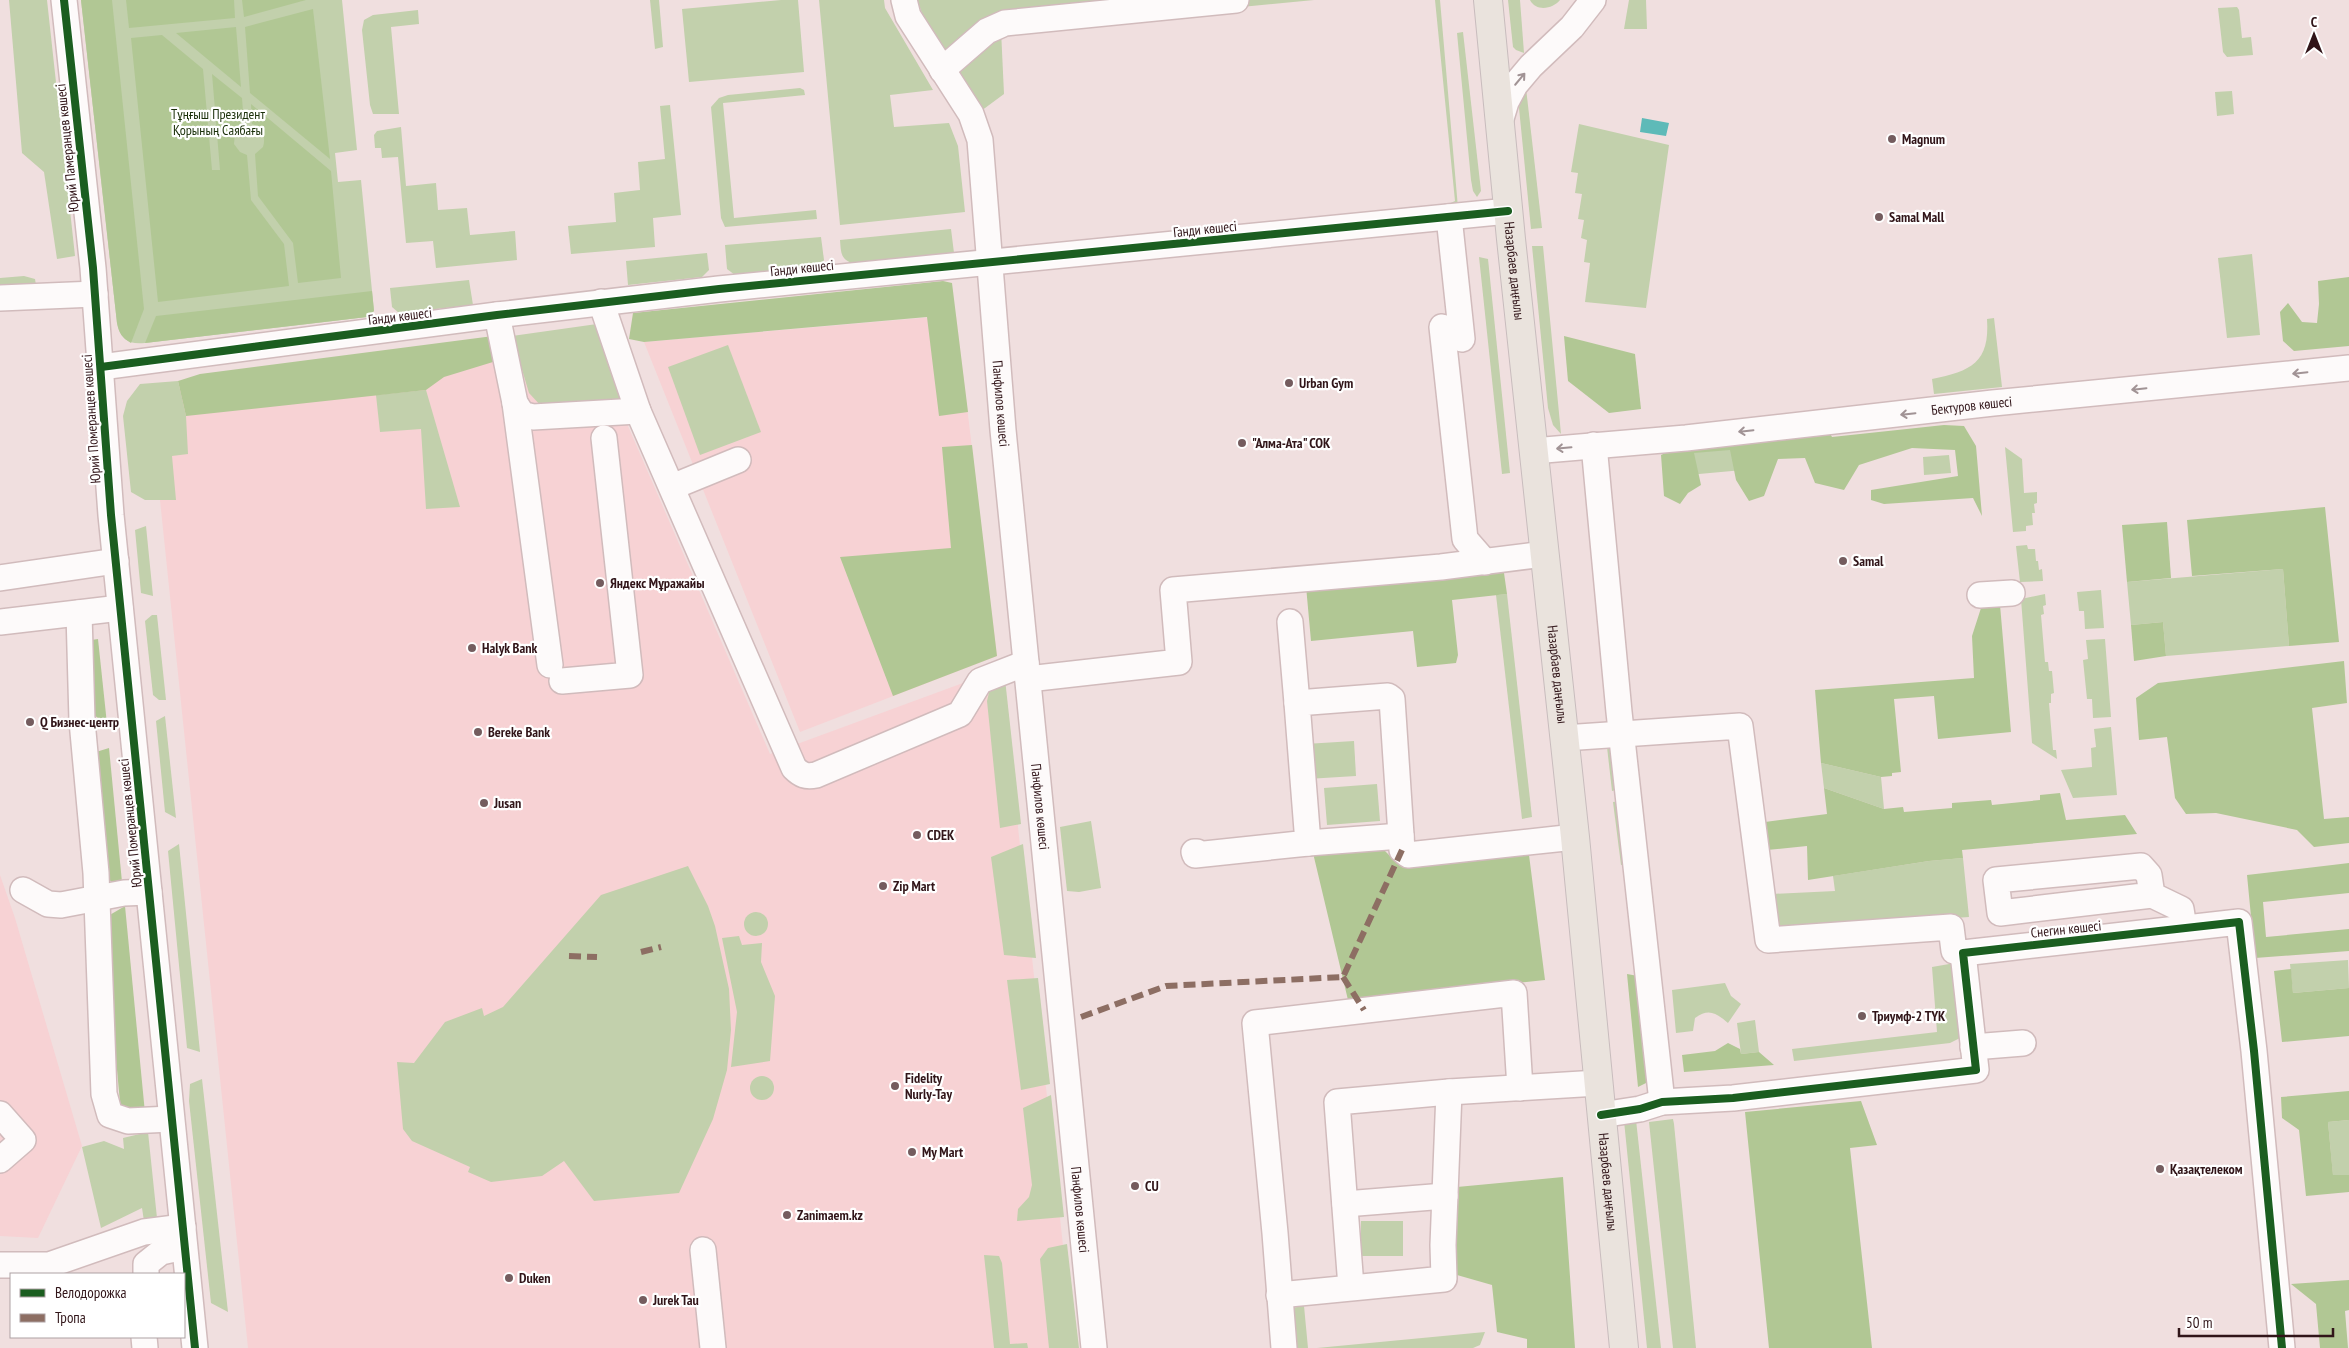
<svg xmlns="http://www.w3.org/2000/svg" width="2349" height="1348" font-family="'PT Sans Narrow',sans-serif">
<style>
.built{fill:#f7d2d4}
.green{fill:#c2d0ac}
.forest{fill:#b1c794}
.water{fill:#5ebab8}
.lines{fill:none;stroke-linecap:round;stroke-linejoin:round}
.minor-casing{stroke:#d1bbbc;stroke-width:28}
.major-casing{stroke:#c8bcbd;stroke-width:30}
.minor{stroke:#fdfafa;stroke-width:25}
.major{stroke:#eae3dd;stroke-width:28}
.quiet{stroke:#8d6e63;stroke-width:6;stroke-dasharray:12 6;stroke-linecap:butt}
.cycleway-casing{stroke:#fff;stroke-width:11}
.cycleway{stroke:#1b5e20;stroke-width:8}
.oneway{stroke:#a19395}
.poi-dot{fill:#745c5e;stroke:#fff;stroke-width:2}
.labels{text-anchor:middle;stroke-width:4.5;stroke-linejoin:round;paint-order:stroke}
.park-label{font-size:14px;fill:#1b300a;stroke:#fff}
.poi-label{font-size:14px;font-weight:bold;fill:#311519;stroke:#fff;text-anchor:start}
.street-label{font-size:14px;fill:#311519;stroke:#fff}
</style>
<rect width="100%" height="100%" fill="#f0dfdf"/>
<!-- built -->
<g class="built">
<path d="M956,315L997,656L800,732L644,342Z"/>
<path d="M589,336L770,754L1001,669L1074,1348H248L149,394Z"/>
<path d="M0,875L15,918L82,1146L38,1238L0,1236Z"/>
</g>
<!-- green -->
<g class="green">
<path d="M9,0H47L75,256L57,259L44,172L22,153Z"/>
<path d="M81,0H342L357,150L335,153L338,182L361,180L374,311L367,317L145,343C129,345 120,339 117,323Z"/>
<path d="M650,0H659L663,47L655,49Z"/>
<path d="M781,0H798L804,72L689,82L682,9Z"/>
<path d="M819,0H884L885,8L933,90L890,95L894,127L949,123L958,146L965,212L840,225Z"/>
<path d="M917,0H1314L1016,29L944,53L935,47Z"/>
<path d="M1435,0H1440L1458,208L1436,210L1455,201Z"/>
<path d="M1508,0H1520L1524,53L1516,50L1513,47Z"/>
<path d="M1530,0H1560C1553,9 1536,12 1530,0Z"/>
<path d="M1629,0H1646L1647,29H1624Z"/>
<path d="M2237,7L2239,10L2242,38L2251,37L2253,55L2227,57L2223,52L2218,8Z"/>
<path d="M418,10L419,24L391,27L399,114H373L370,105L362,30L364,20L373,15Z"/>
<path d="M1001,30L1004,94L981,111L956,82L958,65Z"/>
<path d="M1463,32L1481,191L1477,197L1473,191L1471,180L1457,33Z"/>
<path d="M800,88L804,90L805,95L723,103L734,218L816,210L817,219L725,227L721,218L711,107L719,98L728,95Z"/>
<path d="M1526,88L1542,228L1531,229L1519,108L1520,99Z"/>
<path d="M2232,91L2234,114L2217,116L2215,92Z"/>
<path d="M670,105L681,215L653,218L655,247L571,254L568,226L616,222L614,193L640,190L638,162L665,159L660,106Z"/>
<path d="M1579,124L1669,145L1646,308L1585,302L1590,263L1584,262L1587,240L1581,238L1584,220L1578,219L1582,194L1575,193L1578,173L1571,172Z"/>
<path d="M401,127L406,186L436,183L438,210L467,208L470,235L515,231L517,260L436,268L433,241L406,243L398,157L382,158L381,148H375L374,135L377,131Z"/>
<path d="M951,229L954,253L852,263C840,259 841,251 840,240Z"/>
<path d="M821,237L824,260L820,267L735,275L727,269L725,245Z"/>
<path d="M1532,246H1543L1561,434L1553,425L1548,408Z"/>
<path d="M707,253L709,270L702,277L628,285L626,261Z"/>
<path d="M2252,254L2260,335L2227,338L2218,258Z"/>
<path d="M1479,257L1488,259L1510,473L1502,474Z"/>
<path d="M24,276L35,279L37,291L0,293V278Z"/>
<path d="M469,280L473,305L399,313L392,307L390,288Z"/>
<path d="M1994,318L2002,387L1934,394L1932,379C1971,371 1990,363 1987,319Z"/>
<path d="M597,324L626,402L542,407L529,393L512,336Z"/>
<path d="M728,345L761,432L700,455L668,367Z"/>
<path d="M178,381L186,416L188,454L172,456L176,500H145L131,492L123,416L127,401L140,384Z"/>
<path d="M426,390L460,507L426,509L421,429L380,432L376,395Z"/>
<path d="M2005,447L2022,459L2024,493L2037,492V503L2034,504L2035,513H2032L2033,525L2026,526V531L2013,532Z"/>
<path d="M1741,448L1743,470L1677,476L1676,454Z"/>
<path d="M1949,455L1951,473L1924,475L1923,457Z"/>
<path d="M146,526L153,596L141,593L135,530Z"/>
<path d="M2027,545L2028,549H2035L2036,561H2038L2039,570L2042,569L2043,581L2020,582L2016,546Z"/>
<path d="M2283,569L2289,646L2166,656L2163,622L2131,625L2127,582Z"/>
<path d="M2101,590L2104,628L2085,629L2084,611H2079L2077,592Z"/>
<path d="M1507,594L1532,817L1522,819L1496,595Z"/>
<path d="M2045,594L2046,605L2043,606L2044,614L2041,615L2045,662H2048L2049,671H2052L2054,693L2051,694V703H2049L2053,750H2056L2057,759L2032,743L2021,599Z"/>
<path d="M152,615H157L166,700H159L153,695L145,621Z"/>
<path d="M2105,639L2111,717L2093,718L2092,699H2087L2083,660L2088,659L2086,640Z"/>
<path d="M1005,679L1021,824L1000,828L987,701L991,684Z"/>
<path d="M165,716L176,818L165,812L156,721Z"/>
<path d="M2111,727L2117,795L2073,798L2061,770L2092,767L2091,748L2096,747L2094,729Z"/>
<path d="M1354,741L1356,776L1307,779L1305,744Z"/>
<path d="M1617,746L1620,789L1612,791L1607,747Z"/>
<path d="M1821,763L1881,777L1884,809L1824,788Z"/>
<path d="M1377,784L1380,821L1327,825L1324,788Z"/>
<path d="M1621,801L1629,864L1621,865L1613,802Z"/>
<path d="M1091,821L1101,888L1079,892L1067,891L1060,827Z"/>
<path d="M179,844L200,1052L187,1048L168,851Z"/>
<path d="M1023,844L1036,958L1004,955L991,857Z"/>
<path d="M1963,858L1969,917L1777,930L1772,894L1835,891L1833,876L1929,861Z"/>
<path d="M688,866L708,906L715,926L729,989L731,1030L727,1070L713,1119L679,1193L594,1201L564,1161L542,1176L491,1182L468,1172L470,1167L412,1141L403,1129L397,1062L414,1063L445,1022L482,1008L484,1016L503,1007L601,895Z"/>
<circle cx="756" cy="924" r="12"/>
<path d="M739,936L742,945L762,943L761,962L775,996L770,1061L731,1067L737,1012L722,938Z"/>
<path d="M2348,960L2349,988L2293,993L2290,964Z"/>
<path d="M1955,963L1962,1037L1950,1043L1794,1061L1792,1049L1937,1032L1932,967Z"/>
<path d="M1038,978L1050,1084L1021,1090L1007,980Z"/>
<path d="M1725,983L1731,996L1741,1004L1728,1023C1716,1013 1709,1008 1695,1018L1693,1031L1676,1033L1672,990Z"/>
<path d="M1755,1020L1759,1052L1741,1054L1737,1023Z"/>
<circle cx="762" cy="1088" r="12"/>
<path d="M202,1079L228,1312L211,1303L189,1101L190,1084Z"/>
<path d="M1051,1095L1064,1217L1017,1221L1018,1209L1029,1197L1032,1185L1023,1108Z"/>
<path d="M1673,1119L1674,1124L1696,1348H1673L1649,1122Z"/>
<path d="M1636,1120L1661,1348H1647L1624,1121Z"/>
<path d="M2349,1120V1175L2333,1176L2328,1122Z"/>
<path d="M148,1132L157,1218L144,1221L142,1208L101,1228L82,1147L104,1141L124,1149L123,1138Z"/>
<rect x="1361" y="1221" width="42" height="35"/>
<path d="M1067,1244L1079,1348H1049L1040,1259L1048,1248Z"/>
<path d="M984,1255L999,1256L1002,1263L1010,1344L1027,1343L1028,1348H994Z"/>
<path d="M1304,1306L1308,1348H1294L1291,1308Z"/>
<path d="M1485,1332L1480,1345L1473,1348H1317Z"/>
</g>
<!-- forest -->
<g class="forest">
<path d="M81,0H112L144,309L131,343C122,338 119,333 117,323Z"/>
<path d="M126,0H234L235,18L129,28Z"/>
<path d="M242,0H306L244,17Z"/>
<path d="M313,9L330,159L250,93L245,27Z"/>
<path d="M236,27L241,87L176,33Z"/>
<path d="M162,35L203,69L212,170H220L212,74L242,98L244,125L235,133L234,144L240,152L247,155L251,200L284,244L289,286L158,302L131,38Z"/>
<path d="M251,104L331,171L341,278L298,283L293,243L258,196L255,154L263,147C266,137 263,128 252,124Z"/>
<path d="M2349,277V346L2294,351L2283,341L2280,312L2288,303L2302,322L2317,323L2319,304L2318,281Z"/>
<path d="M943,281L952,283L968,412L939,416L927,317L644,342L629,339L633,313Z"/>
<path d="M372,291L374,311L367,317L145,343L156,316Z"/>
<path d="M501,335L506,358L444,377L426,390L186,416L178,381L200,374Z"/>
<path d="M1564,336L1635,354L1641,409L1609,413L1568,381Z"/>
<path d="M1944,425L1964,426L1976,446L1982,516L1973,498L1884,504L1871,500V490L1958,476L1955,450L1912,448L1859,465L1844,490L1815,483L1805,458L1778,459L1764,496L1749,501L1736,480L1730,450L1694,453L1701,485L1688,493L1680,504L1664,496L1661,455L1674,449L1828,430L1832,437Z"/>
<path d="M972,445L997,656L893,696L840,557L951,548L942,447Z"/>
<path d="M2325,507L2339,642L2289,646L2283,569L2192,576L2187,520Z"/>
<path d="M2167,522L2171,578L2127,582L2122,525Z"/>
<path d="M1503,566L1507,594L1452,600L1458,655L1456,663L1417,667L1413,631L1311,641L1306,586Z"/>
<path d="M2000,605L2011,732L1938,739L1934,696L1894,699L1901,772L1892,773V776L1881,777L1821,763L1815,690L1974,678L1972,636L1981,608Z"/>
<path d="M2163,622L2166,656L2134,661L2131,625Z"/>
<path d="M98,639L107,724L88,711L85,641Z"/>
<path d="M2344,661L2347,703L2312,708L2324,819L2349,817V843L2314,847L2297,830L2216,813L2186,814L2175,798L2167,737L2139,740L2136,698L2158,683Z"/>
<path d="M109,748L122,882H112L105,877L96,752Z"/>
<path d="M1824,788L1884,809L1903,807L1904,812L1952,808V803L1991,800L1992,805L2040,800V795L2060,793L2066,820L2125,815L2137,834L1962,850L1963,858L1929,861L1808,880L1807,846L1767,850L1765,822L1827,814Z"/>
<path d="M1382,848L1400,866L1529,855L1545,980L1348,1000L1313,853Z"/>
<path d="M2349,863V893L2263,902L2266,937L2349,929V951L2255,958L2247,875Z"/>
<path d="M125,906L145,1113H121L103,919Z"/>
<path d="M2291,969L2293,993L2349,988V1036L2282,1042L2274,971Z"/>
<path d="M1627,974L1649,978L1660,1076L1638,1087Z"/>
<path d="M1728,1043L1740,1049L1741,1054L1759,1052L1774,1065L1684,1072L1682,1055L1715,1051Z"/>
<path d="M2349,1091V1120L2328,1122L2333,1175H2349V1192L2306,1196L2299,1130L2282,1118L2281,1097Z"/>
<path d="M1861,1101L1877,1145L1850,1148L1872,1348H1769L1745,1112Z"/>
<path d="M1563,1177L1575,1348H1527V1339L1497,1332L1492,1285L1457,1275V1187Z"/>
<path d="M2349,1280V1310L2345,1311L2348,1348H2320L2316,1304L2291,1284Z"/>
</g>
<!-- water -->
<path class="water" d="M1642,118L1669,123L1666,136L1640,132Z"/>
<g class="lines">
<defs>
<g id="minor">
<path d="M64,0L93,268L111,515L195,1348"/>
<path id="s1" d="M904,0L908,16L971,114L980,140L1003,430L1094,1348"/>
<path d="M942,70L987,31L1005,23L1236,0"/>
<path d="M1500,122L1506,102L1515,85L1531,66L1572,27L1593,0"/>
<path d="M1449,217L1462,339"/>
<path d="M0,298L95,294"/>
<path d="M601,302L638,411L794,768C801,775 806,777 816,775L960,714L980,681L1026,663"/>
<path d="M497,315L515,403L522,414L533,417L638,411"/>
<path d="M1442,327L1465,539L1485,562"/>
<path d="M101,367L497,315L719,289L1508,211"/>
<path d="M515,403L550,665"/>
<path d="M1594,445L1619,712L1662,1102"/>
<path id="s2" d="M1533,451L1686,438L1993,403L2349,368"/>
<path d="M672,487L738,460"/>
<path d="M0,578L116,561"/>
<path d="M1980,595L2012,593"/>
<path d="M79,613L82,721L96,873L104,1094L110,1115L128,1121L171,1119"/>
<path d="M0,622L120,608"/>
<path d="M1290,622L1297,703"/>
<path d="M1028,679L1179,662L1173,590L1441,567L1544,554"/>
<path d="M562,681L630,675L604,438"/>
<path d="M1564,738L1740,726L1768,940L1951,927L1954,951L1963,953L2239,922L2254,1051L2282,1348"/>
<path d="M1308,843L1401,836"/>
<path d="M1197,852H1194L1195,855L1308,843L1297,703L1388,696L1392,699L1402,850L1408,855L1575,837"/>
<path d="M23,890L48,904L61,905L124,893L149,892"/>
<path d="M2152,895L2149,875L2141,866L1996,880L2000,913L2152,895L2181,909L2184,928"/>
<path d="M1973,1047L2023,1043"/>
<path d="M0,1114L23,1140L0,1160"/>
<path d="M1601,1115L1640,1109L1662,1102L1733,1098L1976,1070L1963,953"/>
<path d="M1345,1204L1445,1196"/>
<path d="M703,1250L713,1348"/>
<path d="M0,1265H49L144,1232L183,1227"/>
<path d="M146,1274V1264L161,1252L184,1247"/>
<path d="M1351,1287L1337,1102L1449,1092L1598,1083"/>
<path d="M1279,1295L1444,1279L1443,1245L1449,1092"/>
<path d="M144,1337L145,1348"/>
<path d="M1284,1348L1275,1233L1255,1023L1514,993L1520,1088"/>
</g>
<g id="major">
<path id="s3" d="M1488,0L1511,239L1575,837L1624,1348"/>
</g>
</defs>
<!-- minor casing -->
<use href="#minor" class="minor-casing"/>
<!-- major casing -->
<use href="#major" class="major-casing"/>
<!-- minor -->
<use href="#minor" class="minor"/>
<!-- major -->
<use href="#major" class="major"/>
<!-- quiet -->
<g class="quiet">
<path d="M641,952L661,947"/>
<path d="M569,956L597,957"/>
<path d="M1343,977L1364,1010"/>
<path d="M1081,1017L1166,986L1343,977L1402,850"/>
</g>
<defs>
<g id="cycleway">
<path d="M64,0L93,268L111,515L195,1348"/>
<path d="M101,367L497,315L719,289L1508,211"/>
<path d="M1601,1115L1640,1109L1662,1102L1733,1098L1976,1070L1963,953L2239,922L2254,1051L2282,1348"/>
</g>
</defs>
<!-- cycleway casing -->
<use href="#cycleway" class="cycleway-casing"/>
<!-- cycleway -->
<use href="#cycleway" class="cycleway"/>
</g>
<!-- one-way arrows -->
<defs><path id="oneway-shaft" d="M-6 0H5M1.5-3L5.5 0L1.5 3" fill="none" stroke-width="1.6" stroke-linecap="round" stroke-linejoin="round" transform="scale(1.25)"/></defs>
<g class="oneway">
<use href="#oneway-shaft" transform="translate(1520 79) rotate(-50)"/>
<use href="#oneway-shaft" transform="translate(2300 373) rotate(174)"/>
<use href="#oneway-shaft" transform="translate(2139 389) rotate(174)"/>
<use href="#oneway-shaft" transform="translate(1908 414) rotate(174)"/>
<use href="#oneway-shaft" transform="translate(1746 431) rotate(174)"/>
<use href="#oneway-shaft" transform="translate(1564 448) rotate(175)"/>
</g>
<!-- markers -->
<g class="poi-dot">
<circle cx="1892" cy="139" r="5"/>
<circle cx="1879" cy="217" r="5"/>
<circle cx="1289" cy="383" r="5"/>
<circle cx="1242" cy="443" r="5"/>
<circle cx="1843" cy="561" r="5"/>
<circle cx="600" cy="583" r="5"/>
<circle cx="472" cy="648" r="5"/>
<circle cx="30" cy="722" r="5"/>
<circle cx="478" cy="732" r="5"/>
<circle cx="484" cy="803" r="5"/>
<circle cx="917" cy="835" r="5"/>
<circle cx="883" cy="886" r="5"/>
<circle cx="1862" cy="1016" r="5"/>
<circle cx="895" cy="1086" r="5"/>
<circle cx="912" cy="1152" r="5"/>
<circle cx="2160" cy="1169" r="5"/>
<circle cx="1135" cy="1186" r="5"/>
<circle cx="787" cy="1215" r="5"/>
<circle cx="509" cy="1278" r="5"/>
<circle cx="643" cy="1300" r="5"/>
</g>
<g class="labels">
<!-- park labels -->
<g class="park-label">
<text x="218" y="119">Тұңғыш Президент<tspan x="218" dy="16">Қорының Саябағы</tspan></text>
</g>
<!-- poi labels -->
<g class="poi-label">
<text x="1902" y="144">Magnum</text>
<text x="1889" y="222">Samal Mall</text>
<text x="1299" y="388">Urban Gym</text>
<text x="1252" y="448">"Алма-Ата" СОК</text>
<text x="1853" y="566">Samal</text>
<text x="610" y="588">Яндекс Мұражайы</text>
<text x="482" y="653">Halyk Bank</text>
<text x="40" y="727">Q Бизнес-центр</text>
<text x="488" y="737">Bereke Bank</text>
<text x="494" y="808">Jusan</text>
<text x="927" y="840">CDEK</text>
<text x="893" y="891">Zip Mart</text>
<text x="1872" y="1021">Триумф-2 ТҮК</text>
<text x="905" y="1083">Fidelity<tspan x="905" dy="16">Nurly-Tay</tspan></text>
<text x="922" y="1157">My Mart</text>
<text x="2170" y="1174">Қазақтелеком</text>
<text x="1145" y="1191">CU</text>
<text x="797" y="1220">Zanimaem.kz</text>
<text x="519" y="1283">Duken</text>
<text x="653" y="1305">Jurek Tau</text>
</g>
<!-- street labels -->
<g class="street-label">
<text transform="translate(67 148) rotate(-96)" y="5">Юрий Памеранцев көшесі</text>
<text transform="translate(1205 229) rotate(-6)" y="5">Ганди көшесі</text>
<text transform="translate(802 268) rotate(-6)" y="5">Ганди көшесі</text>
<text dy="5" stroke="none"><textPath href="#s3" startOffset="272">Назарбаев даңғылы</textPath></text>
<text transform="translate(400 316) rotate(-7)" y="5">Ганди көшесі</text>
<text dy="5" stroke="none"><textPath href="#s1" startOffset="425">Панфилов көшесі</textPath></text>
<text dy="5" stroke="none"><textPath href="#s2" startOffset="441">Бектуров көшесі</textPath></text>
<text transform="translate(91 419) rotate(-94)" y="5">Юрий Померанцев көшесі</text>
<text dy="5" stroke="none"><textPath href="#s3" startOffset="678">Назарбаев даңғылы</textPath></text>
<text dy="5" stroke="none"><textPath href="#s1" startOffset="830">Панфилов көшесі</textPath></text>
<text transform="translate(130 823) rotate(-96)" y="5">Юрий Померанцев көшесі</text>
<text transform="translate(2066 929) rotate(-6)" y="5">Снегин көшесі</text>
<text dy="5" stroke="none"><textPath href="#s3" startOffset="1188">Назарбаев даңғылы</textPath></text>
<text dy="5" stroke="none"><textPath href="#s1" startOffset="1235">Панфилов көшесі</textPath></text>
</g>
</g>
<!-- legend -->
<rect x="10" y="1273" width="175" height="65" fill="#ffffff" stroke="#ada1a3"/>
<rect x="20" y="1289" width="25" height="8" fill="#1b5e20" stroke="#ada1a3"/>
<text x="55" y="1298" font-size="15" fill="#311519">Велодорожка</text>
<rect x="20" y="1314" width="25" height="8" fill="#8d6e63" stroke="#ada1a3"/>
<text x="55" y="1323" font-size="15" fill="#311519">Тропа</text>
<!-- north arrow -->
<g transform="translate(2314 35)" stroke="#ffffff" stroke-width="4" paint-order="stroke">
<path d="M0-4L9 19L0 12L-9 19Z" fill="#311519"/>
<text y="-8" font-size="14" font-weight="bold" text-anchor="middle" fill="#311519">С</text>
</g>
<!-- scale -->
<path d="M2179 1328v8h154v-8" fill="none" stroke="#311519" stroke-width="2.5"/>
<text x="2186" y="1328" font-size="15" fill="#311519" stroke="#ffffff" stroke-width="4" paint-order="stroke">50 m</text>
</svg>
